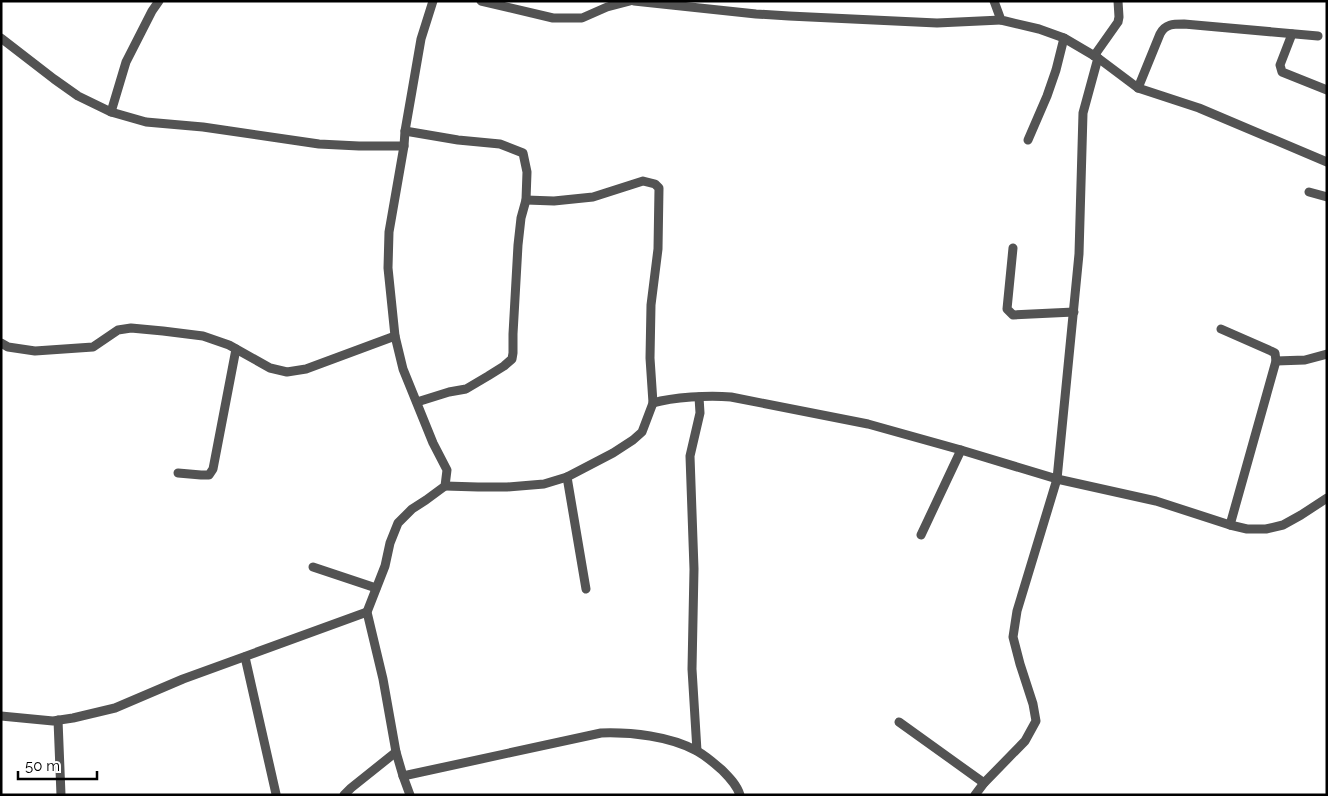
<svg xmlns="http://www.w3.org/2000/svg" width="1328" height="796" font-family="Raleway,sans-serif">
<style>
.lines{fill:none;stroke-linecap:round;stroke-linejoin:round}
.street{stroke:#535353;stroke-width:9}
</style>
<rect width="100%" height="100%" fill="#fff"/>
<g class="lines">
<!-- street -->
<g class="street">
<path d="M481,1L553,18H582L607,7L630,1"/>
<path d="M634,1L756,14L789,16L937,23L1001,20"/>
<path d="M994,1L1001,20L1039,29L1064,38L1098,58L1138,88L1199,108L1327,162"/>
<path d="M1292,34L1280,65L1282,72L1327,90"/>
<path d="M1,38L54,79L78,96L111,112L126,62L152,11L159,1"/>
<path d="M1094,56L1118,22L1119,17L1118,1"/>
<path d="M1138,88L1160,34C1165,24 1173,24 1184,24L1318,36"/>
<path d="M111,112L146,122L203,127L319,144L359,146H404"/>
<path d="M405,131L458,140L500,144L523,153L527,172L526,200L521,218L518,245L513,334V353L512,359L504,366L488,376L466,389L449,392L417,402"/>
<path d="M1028,140L1047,96L1056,70L1064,38"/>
<path d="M1309,192L1327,197"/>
<path d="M1013,248L1007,309L1013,315L1074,312"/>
<path d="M1221,329L1271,351L1275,353L1276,361L1230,525"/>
<path d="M1,343L8,347L35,351L93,347L118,330L131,328L163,331L203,336L229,345L270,368L287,372L306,369L395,336"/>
<path d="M1276,361L1305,360L1327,354"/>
<path d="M653,403C673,397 709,395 731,397L868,424L961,450L1057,479L1156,501L1230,525L1247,529H1266L1283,525L1301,515L1327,498"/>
<path d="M178,473L201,475H209L213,469L236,349"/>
<path d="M567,477L586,589"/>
<path d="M445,486L478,487H507L544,484L567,477L613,453L633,440L642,432L653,403L650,358L651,305L658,249L659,188L655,184L643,181L593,197L554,201L526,200"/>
<path d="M921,535L961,450"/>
<path d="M313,567L376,588"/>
<path d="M245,657L276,794"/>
<path d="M1,716L53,721L73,718L115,708L183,679L367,612"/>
<path d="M58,720L61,795"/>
<path d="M899,722L984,783"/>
<path d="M697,751L692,669L694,569L690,456L700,413L699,397"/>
<path d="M403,776L601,733C631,732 670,736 697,751C706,756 714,763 722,770C729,777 737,785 740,795"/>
<path d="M344,795L351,788L396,752"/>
<path d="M410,795L403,776L396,752L383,679L367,612L385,566L390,543L398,523L412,509L426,500L445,486L447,470L433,443L403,369L395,336L388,268L389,232L404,146L405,131L412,91L421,39L433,1"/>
<path d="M975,795L984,783L1025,741L1036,721L1033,704L1020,664L1013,637L1017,611L1057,479L1079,254L1083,113L1098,58"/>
</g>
</g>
<!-- border -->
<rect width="1328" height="796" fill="none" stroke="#000000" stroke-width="5"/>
<!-- scale -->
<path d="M18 771v8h79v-8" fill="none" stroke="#000000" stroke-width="2.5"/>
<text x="25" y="771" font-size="15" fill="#000000" stroke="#ffffff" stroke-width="4" paint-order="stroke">50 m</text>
</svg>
